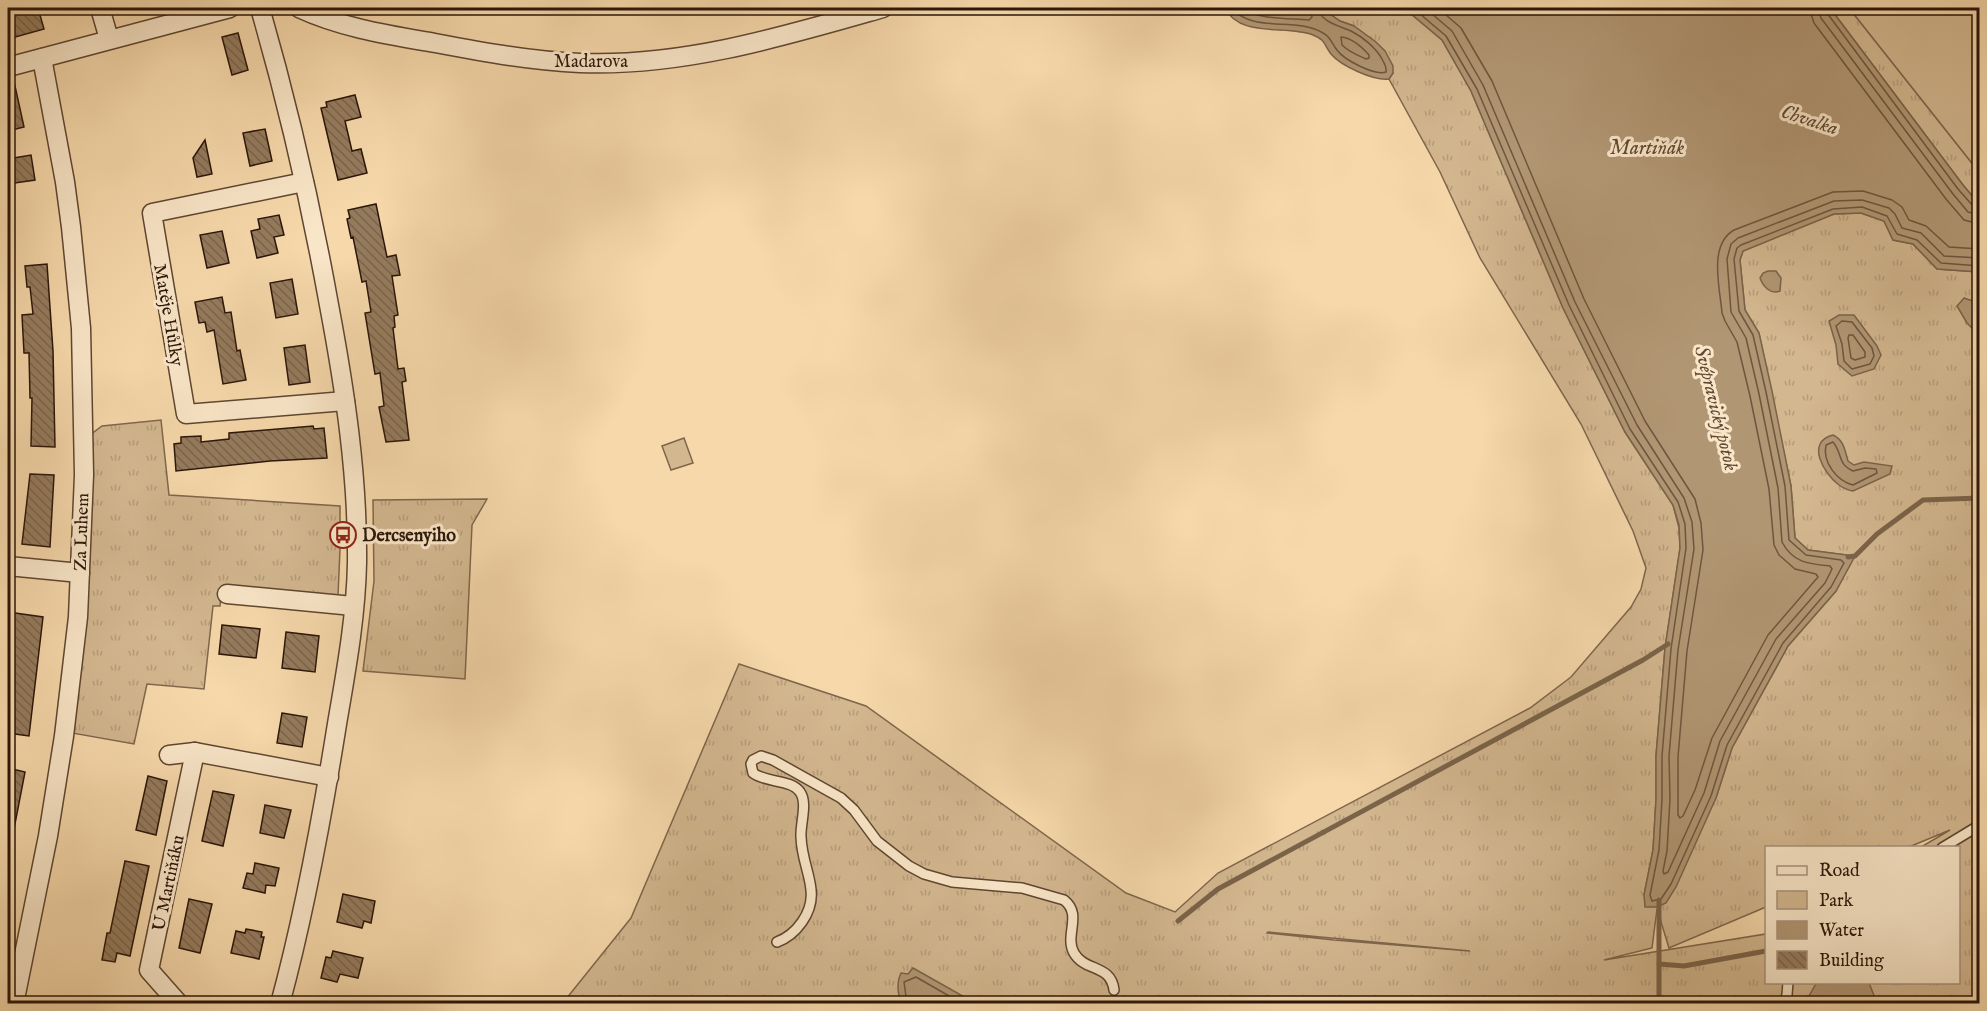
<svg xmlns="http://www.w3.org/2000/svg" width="1987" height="1011" font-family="'IM FELL English',serif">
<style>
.grass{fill:url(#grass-tufts);stroke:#7f664c;stroke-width:1.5;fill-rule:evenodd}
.park{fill:#d3b78f;stroke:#7f664c;stroke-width:1.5}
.water{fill:#b19673;stroke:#7b6349;stroke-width:1.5}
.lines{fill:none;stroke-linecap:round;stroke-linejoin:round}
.shore{stroke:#6e563e;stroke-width:1.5}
.stream{stroke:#7b6349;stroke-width:5}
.building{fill:url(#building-back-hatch);stroke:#2b1609;stroke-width:1.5}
.service-casing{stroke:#5e4631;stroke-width:12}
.minor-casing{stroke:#5e4631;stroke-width:21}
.service{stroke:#f9e6c8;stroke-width:9}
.minor{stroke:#f9e6c8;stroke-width:18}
.labels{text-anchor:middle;stroke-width:6;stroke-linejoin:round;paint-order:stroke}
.street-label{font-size:18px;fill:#2b1609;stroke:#f9e6c8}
.poi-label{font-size:18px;font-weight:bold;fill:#2b1609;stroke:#f9e6c8;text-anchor:start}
.water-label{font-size:20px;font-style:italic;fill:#614933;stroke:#f9e6c8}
</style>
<defs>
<pattern id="grass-tufts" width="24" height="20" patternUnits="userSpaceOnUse" patternTransform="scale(1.5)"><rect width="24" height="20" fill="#d3b78f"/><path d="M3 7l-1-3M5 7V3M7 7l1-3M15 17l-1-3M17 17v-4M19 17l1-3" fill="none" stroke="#b59d7a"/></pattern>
<pattern id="building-back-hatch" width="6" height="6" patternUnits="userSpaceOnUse" patternTransform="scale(1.5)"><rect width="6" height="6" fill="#957b5d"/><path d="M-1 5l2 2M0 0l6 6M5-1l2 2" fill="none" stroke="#7a644b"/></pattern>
</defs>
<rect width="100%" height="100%" fill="#f6d8aa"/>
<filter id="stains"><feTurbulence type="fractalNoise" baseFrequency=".00333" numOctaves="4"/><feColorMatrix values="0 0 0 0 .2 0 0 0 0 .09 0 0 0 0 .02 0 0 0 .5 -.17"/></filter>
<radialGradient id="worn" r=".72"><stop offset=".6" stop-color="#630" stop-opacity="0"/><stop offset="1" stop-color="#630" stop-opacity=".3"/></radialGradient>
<!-- grass -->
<g class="grass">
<path d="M1321,8H1404L1442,40L1471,91L1563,308L1625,432L1673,505L1679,528L1680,548L1665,648L1656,756V799L1653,850L1644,895L1716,798L1732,748L1788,646L1836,591L1854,556L1808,550L1795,538L1791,486L1759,333L1745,310L1740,260L1743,251L1834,214L1861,213L1884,221L1893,240L1913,244L1937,269L1979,272V1003L562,1004L631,918L739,664L866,706L1126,893L1175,912L1218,873L1530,708L1571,677L1631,607L1641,589L1646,568L1633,531L1581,424L1480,258L1440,172L1389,79L1393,73L1354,26L1340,21ZM1950,830L1921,847L1958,848V982H1766V934L1604,960L1652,948L1657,909L1669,948L1766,907V848L1909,847ZM1267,933L1268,932L1470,951L1334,940Z"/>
<path d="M1830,8H1849L1979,172V204L1963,185Z"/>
<path d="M161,420L169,495L340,506V549L338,596L331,598L222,586L220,606H213L204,689L147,684L134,744L72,733L90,435L102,426Z"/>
<path d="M487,499L472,525L465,679L363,671L374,581L373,500Z"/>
</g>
<!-- park -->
<g class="park">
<path d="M1849,8H1979V172L1975,167Z"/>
<path d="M684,438L693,463L671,470L662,446Z"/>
</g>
<!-- water -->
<g class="water">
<path d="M1225,8H1321L1340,21L1354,26L1376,42L1385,51L1393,66V73L1389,79C1374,81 1341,66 1331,54C1324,45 1326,40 1313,35C1287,25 1239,38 1225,8Z"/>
<path d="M1404,8H1830L1963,185L1979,204V272L1937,269L1913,244L1893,240L1884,221L1861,213L1834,214L1743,251L1740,260L1745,310L1759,333L1772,391L1791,486L1795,538L1808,550L1855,556L1836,591L1788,646L1732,748L1716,798L1676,887L1666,903L1657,907H1645L1644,895L1653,850L1656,799V756L1665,648L1680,548L1679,525L1673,505L1625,432L1563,308L1471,91L1442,40Z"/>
<path d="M1768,271H1776L1781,278L1780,291C1770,295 1763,286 1760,278L1763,273Z"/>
<path d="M1964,298L1979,303V335L1967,323L1957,306Z"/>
<path d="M1839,315H1854L1877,346L1881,355L1874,369L1852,376L1838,364L1836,345L1829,321Z"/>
<path d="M1833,435C1844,440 1845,451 1848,461L1854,465L1864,462L1892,466L1890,474L1853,491C1848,490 1843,488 1839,485C1824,474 1805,442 1833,435Z"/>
<path d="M913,968L975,1003H901C898,993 896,984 901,973L908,974Z"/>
<path d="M1817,982L1869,983L1877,1003H1805Z"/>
</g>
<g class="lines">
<!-- shore -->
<g class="shore">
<path d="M1231,8C1255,34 1295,16 1323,33C1331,37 1332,44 1337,50C1344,60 1375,76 1386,72C1387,67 1385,65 1382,59C1376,48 1363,37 1351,31C1340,26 1320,22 1318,8"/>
<path d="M1241,8C1260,20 1288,18 1309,20L1312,17L1310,8"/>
<path d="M1413,8L1446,36L1477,89L1569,305L1630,429L1678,502L1685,524L1686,548L1671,649L1662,756V799L1659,850L1650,895L1652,901L1661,899L1671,884L1711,796L1727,745L1783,643L1831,587L1844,563L1841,560L1806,555L1789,540L1785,486L1766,392L1753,335L1739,311L1734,259L1737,248L1741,245L1833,209L1862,207L1887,216L1897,234L1917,240L1941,263L1980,266"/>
<path d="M1425,8L1452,31L1483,85L1575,302L1637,425L1684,498L1692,522L1694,549L1678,650L1669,756L1670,799L1667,851L1663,871L1664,874L1668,872L1704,793L1720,741L1776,639L1825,583L1832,569L1830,566C1809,564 1793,563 1782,542L1778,488L1759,394L1746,338L1731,312L1727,259L1731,244L1738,238L1834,201L1862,200L1889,208L1895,214L1902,228L1921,233L1944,256L1980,258"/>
<path d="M1438,8L1461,28L1492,81L1584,299L1645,421L1695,499L1701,523L1703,550L1687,651L1678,757V815L1680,818L1683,816L1695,790L1712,738L1768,635L1818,577L1816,574L1795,569L1779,555L1774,545L1769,489L1750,396L1737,342L1725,321L1722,313C1720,288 1708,245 1734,230L1833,192L1863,191L1892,200L1902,207L1909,220L1926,226L1949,247L1980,249"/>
<path d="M1809,8L1814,23L1946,199L1964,220L1980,224"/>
<path d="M1818,8L1821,18L1953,194L1968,212L1980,215"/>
<path d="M1826,8L1827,13L1958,189L1973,206L1980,208"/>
<path d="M1341,37C1352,38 1362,47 1369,55V58L1366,59C1357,55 1349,52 1342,45Z"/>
<path d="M1842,321L1852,322L1872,348L1874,356L1870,364L1852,369L1844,361L1842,344L1836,326Z"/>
<path d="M1849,335H1853L1865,352V357L1855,360L1851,358L1848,338Z"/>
<path d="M1833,442C1843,454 1837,464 1853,471L1865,468L1876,469L1877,473L1853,485C1837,481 1822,462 1826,445Z"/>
<path d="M907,1004L904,982L916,977L963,1004"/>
</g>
<!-- stream -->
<g class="stream">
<path d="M1848,557L1855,556L1877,534L1923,500L1980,498"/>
<path d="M1659,900V1004"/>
<path d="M1178,921L1218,889L1643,660L1668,644"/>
<path d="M1659,964L1684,966L1766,951"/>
</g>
</g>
<!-- building -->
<g class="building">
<path d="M28,8H38L44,29L8,39V13Z"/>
<path d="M238,33L248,70L232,75L222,37Z"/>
<path d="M13,77L24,127L8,131V78Z"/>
<path d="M355,95L361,117L345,121L352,151L361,149L367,173L338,180L321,108L327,107L326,102Z"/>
<path d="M265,129L272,161L250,166L243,133Z"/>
<path d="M205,140L212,174L197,177L193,158Z"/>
<path d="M31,155L35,180L8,184V159Z"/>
<path d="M376,204L387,257L396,255L400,275L392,276L398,315L394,316L395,327L393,328L398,369L404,368L406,381L402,382L409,440L386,442L379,407L384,406L380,373L375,374L365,313L371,312L366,281L362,282L353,237L351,238L347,219L350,218L348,210Z"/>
<path d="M279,215L284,235L274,237L278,253L257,258L251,231L260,229L258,219Z"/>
<path d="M222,231L229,263L207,268L200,235Z"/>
<path d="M47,264L53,351L55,447L31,446L32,398H30L29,353H24L22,315L33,314L30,287H27L25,266Z"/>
<path d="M292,279L298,314L276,318L270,283Z"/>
<path d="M222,297L225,313L231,312L237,351L240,350L246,380L223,384L214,330L207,332L205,322L199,323L195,302Z"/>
<path d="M305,345L310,382L289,385L284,348Z"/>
<path d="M313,426L314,429L324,428L327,458L270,461L176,471L174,444L181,443V437L201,436V442L229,439V433Z"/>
<path d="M30,474L54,475L50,547L22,544Z"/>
<path d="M8,612L43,617L29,736L8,733Z"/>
<path d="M222,625L260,629L256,658L219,654Z"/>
<path d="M286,632L319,636L315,672L282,668Z"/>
<path d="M282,713L307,717L302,747L277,743Z"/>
<path d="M8,768L25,772L14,829L8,828Z"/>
<path d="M148,776L167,781L156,835L136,830Z"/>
<path d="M213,791L234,795L223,846L202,841Z"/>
<path d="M265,805L291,810L284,838L260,833Z"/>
<path d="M125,861L149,866L130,956L117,953L115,962L102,960L107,933H110Z"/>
<path d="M255,863L279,868L275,886L266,885L265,893L243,888L247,873L253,874Z"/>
<path d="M343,894L375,901L371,923L364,921L362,928L337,922Z"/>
<path d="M189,899L212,904L200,953L179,948Z"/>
<path d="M246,929L262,932L261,937H264L259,959L231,953L236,931L245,933Z"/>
<path d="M333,951L363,958L358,978L340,974L337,982L321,978L326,957L331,958Z"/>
</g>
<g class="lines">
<defs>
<g id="service">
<path d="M1942,848L1980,825"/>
<path d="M777,942C788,938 795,932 802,922C823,892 802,871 801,837C800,824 808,803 800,792C791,779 766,783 753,773L751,764L753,760L761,756L773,760L841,798L854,810L877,841L909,866L924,874L952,882L1022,888L1064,900C1083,915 1064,935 1074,953C1085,972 1111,964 1114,990"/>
<path d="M1784,1004L1787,995L1788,982"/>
</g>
<g id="minor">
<path d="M100,8L109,39"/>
<path d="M260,8C288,105 311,205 329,305C345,390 358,476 357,563C356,617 346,671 337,724C322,818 305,912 280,1004"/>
<path d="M299,8C342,28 389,35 435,43C483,52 531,61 580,63C683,67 785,36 883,8"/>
<path d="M8,67L230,8"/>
<path d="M304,182L152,213L186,414L345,401"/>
<path d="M8,566L80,573"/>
<path d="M227,594L353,606"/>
<path d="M169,755L195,752L329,777"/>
<path d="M14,1004L48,836L64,736L78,617L84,475L81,328L71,227L65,182L42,58"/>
<path d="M179,1004L149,970L195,752"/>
</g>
</defs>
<!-- service casing -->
<use href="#service" class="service-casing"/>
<!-- minor casing -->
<use href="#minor" class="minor-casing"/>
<!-- service -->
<use href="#service" class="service"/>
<!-- minor -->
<use href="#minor" class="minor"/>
</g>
<!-- icons -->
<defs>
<symbol id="bus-ring" viewBox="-11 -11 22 22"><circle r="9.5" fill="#f9e6c8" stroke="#8f2418" stroke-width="1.5"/><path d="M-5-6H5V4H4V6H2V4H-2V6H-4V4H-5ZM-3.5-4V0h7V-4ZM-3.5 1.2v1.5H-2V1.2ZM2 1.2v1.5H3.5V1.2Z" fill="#8f2418"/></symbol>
</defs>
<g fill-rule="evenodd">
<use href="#bus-ring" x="328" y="520" width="30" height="30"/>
</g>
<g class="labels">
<!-- street labels -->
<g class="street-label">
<text x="591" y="67">Madarova</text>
<text transform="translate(169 315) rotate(80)" y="6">Matěje Hůlky</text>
<text transform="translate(81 532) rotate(-88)" y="6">Za Luhem</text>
<text transform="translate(168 883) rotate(-78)" y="6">U Martiňáku</text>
</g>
<!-- poi labels -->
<g class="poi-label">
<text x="362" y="541">Dercsenyiho</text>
</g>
<!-- water labels -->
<g class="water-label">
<text transform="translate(1810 119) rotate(18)" y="7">Chvalka</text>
<text x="1647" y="154">Martiňák</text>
<text transform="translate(1717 408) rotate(76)" y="7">Svépravický potok</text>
</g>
</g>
<!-- margin -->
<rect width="1987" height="1011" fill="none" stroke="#f6d8aa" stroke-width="30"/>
<rect x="9" y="9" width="1969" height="993" fill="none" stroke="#2b1609" stroke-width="3"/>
<rect x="15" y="15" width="1957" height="981" fill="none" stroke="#2b1609" stroke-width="1.5"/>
<!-- legend -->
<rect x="1765" y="846" width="195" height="138" fill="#f9e6c8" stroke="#a7937c" stroke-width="1.5"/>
<rect x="1777" y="866" width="30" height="9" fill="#f9e6c8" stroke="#a7937c" stroke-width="1.5"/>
<text x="1819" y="876" font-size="18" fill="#2b1609">Road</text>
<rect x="1777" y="891" width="30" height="18" fill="#d3b78f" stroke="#a7937c" stroke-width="1.5"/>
<text x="1819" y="906" font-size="18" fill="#2b1609">Park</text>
<rect x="1777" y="921" width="30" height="18" fill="#b19673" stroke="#a7937c" stroke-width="1.5"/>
<text x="1819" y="936" font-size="18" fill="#2b1609">Water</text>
<rect x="1777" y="951" width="30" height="18" fill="url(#building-back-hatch)" stroke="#a7937c" stroke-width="1.5"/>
<text x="1819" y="966" font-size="18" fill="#2b1609">Building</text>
<rect width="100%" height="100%" filter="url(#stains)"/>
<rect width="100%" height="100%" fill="url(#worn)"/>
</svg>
